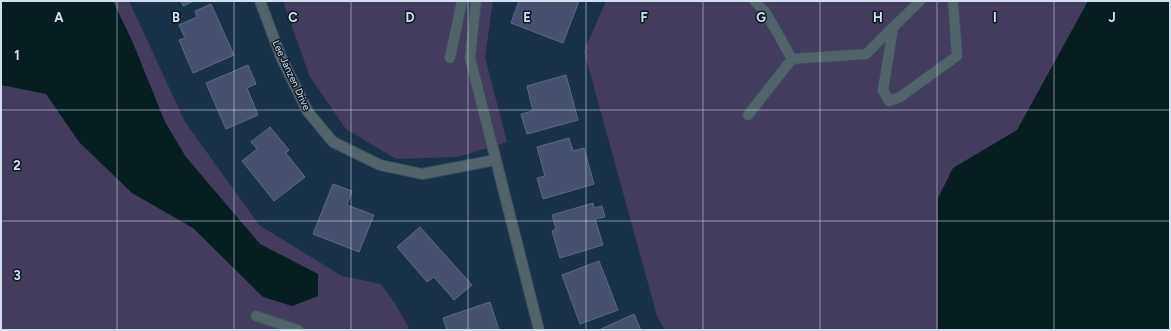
<svg xmlns="http://www.w3.org/2000/svg" width="1171" height="331" font-family="Figtree,sans-serif">
<style>
.green{fill:#433c5c}
.water{fill:#071e20}
.building{fill:#47506d;stroke:#5e6886}
.lines{fill:none;stroke-linecap:round;stroke-linejoin:round}
.service-casing{stroke:#384e62;stroke-width:12}
.minor-casing{stroke:#384e62;stroke-width:12}
.service{stroke:#53636a;stroke-width:10}
.minor{stroke:#53636a;stroke-width:10}
.grid{fill:none;stroke:#d3e1ef;stroke-width:1;stroke-opacity:0.55}
.labels{text-anchor:middle;stroke-width:3;stroke-linejoin:round;paint-order:stroke}
.street-label{font-size:10px;fill:#d3e1ef;stroke:#0e1923}
.grid-label{font-size:13px;text-anchor:middle;font-weight:bold;fill:#d3e1ef;stroke:#0e1923;stroke-width:3;stroke-linejoin:round;paint-order:stroke}
</style>
<rect width="100%" height="100%" fill="#1a3247"/>
<!-- green -->
<g class="green">
<path d="M1,1H129L185,122L259,225L342,276L381,284L396,305L410,330H1Z"/>
<path d="M283,1H493L485,57L507,142L457,157L396,159L346,129L310,77Z"/>
<path d="M606,1H1170V330H665L657,316L584,51Z"/>
</g>
<!-- water -->
<g class="water">
<path d="M1,1H113L133,43L165,122L186,157L260,244L318,274V296L292,306L263,297L193,228L132,193L79,142L46,94L1,85Z"/>
<path d="M1088,1H1170V330H938V198L953,168L1017,130Z"/>
</g>
<!-- building -->
<g class="building">
<path d="M181,1H194L183,6Z"/>
<path d="M519,1H579L563,43L511,23Z"/>
<path d="M211,4L234,55L193,73L179,40L185,38L179,25L197,17L195,11Z"/>
<path d="M248,65L256,84L247,88L258,115L226,129L206,83Z"/>
<path d="M566,75L578,120L527,134L521,114L533,111L527,86Z"/>
<path d="M270,127L289,150L286,153L305,177L274,201L242,161L257,149L251,142Z"/>
<path d="M569,138L573,151L584,148L594,184L543,199L537,178L545,176L537,147Z"/>
<path d="M333,184L352,191L347,205L374,215L359,252L313,234Z"/>
<path d="M593,203L594,208L602,206L605,217L595,219L603,245L560,258L552,231L556,229L552,215Z"/>
<path d="M420,227L472,285L454,300L434,277L427,282L397,247Z"/>
<path d="M599,261L618,310L580,324L562,275Z"/>
<path d="M490,302L499,330H447L443,318Z"/>
<path d="M634,314L641,330H599Z"/>
</g>
<g class="lines">
<defs>
<g id="service">
<path d="M755,1L766,13L792,59"/>
<path d="M893,28L883,90L889,101L900,97L957,56L953,1"/>
<path d="M450,58L462,1"/>
<path d="M748,115L792,59L866,54L920,1"/>
<path d="M256,316L298,330"/>
</g>
<g id="minor">
<path d="M260,1L281,57L308,112L333,142L380,165L422,174L495,160"/>
<path d="M476,1L470,58L539,330"/>
</g>
</defs>
<!-- service casing -->
<use href="#service" class="service-casing"/>
<!-- minor casing -->
<use href="#minor" class="minor-casing"/>
<!-- service -->
<use href="#service" class="service"/>
<!-- minor -->
<use href="#minor" class="minor"/>
</g>
<!-- grid -->
<path class="grid" d="M117,1V330M234,1V330M351,1V330M468,1V330M586,1V330M703,1V330M820,1V330M937,1V330M1054,1V330M1,110H1170M1,221H1170"/>
<g class="labels">
<!-- street labels -->
<g class="street-label">
<text transform="translate(292 75) rotate(65)" y="4">Lee Janzen Drive</text>
</g>
</g>
<g class="grid-label">
<text x="59" y="22">A</text>
<text x="176" y="22">B</text>
<text x="293" y="22">C</text>
<text x="410" y="22">D</text>
<text x="527" y="22">E</text>
<text x="644" y="22">F</text>
<text x="761" y="22">G</text>
<text x="878" y="22">H</text>
<text x="995" y="22">I</text>
<text x="1112" y="22">J</text>
<text x="17" y="60">1</text>
<text x="17" y="170">2</text>
<text x="17" y="280">3</text>
</g>
<!-- border -->
<rect width="1171" height="331" fill="none" stroke="#d3e1ef" stroke-width="4"/>
</svg>
